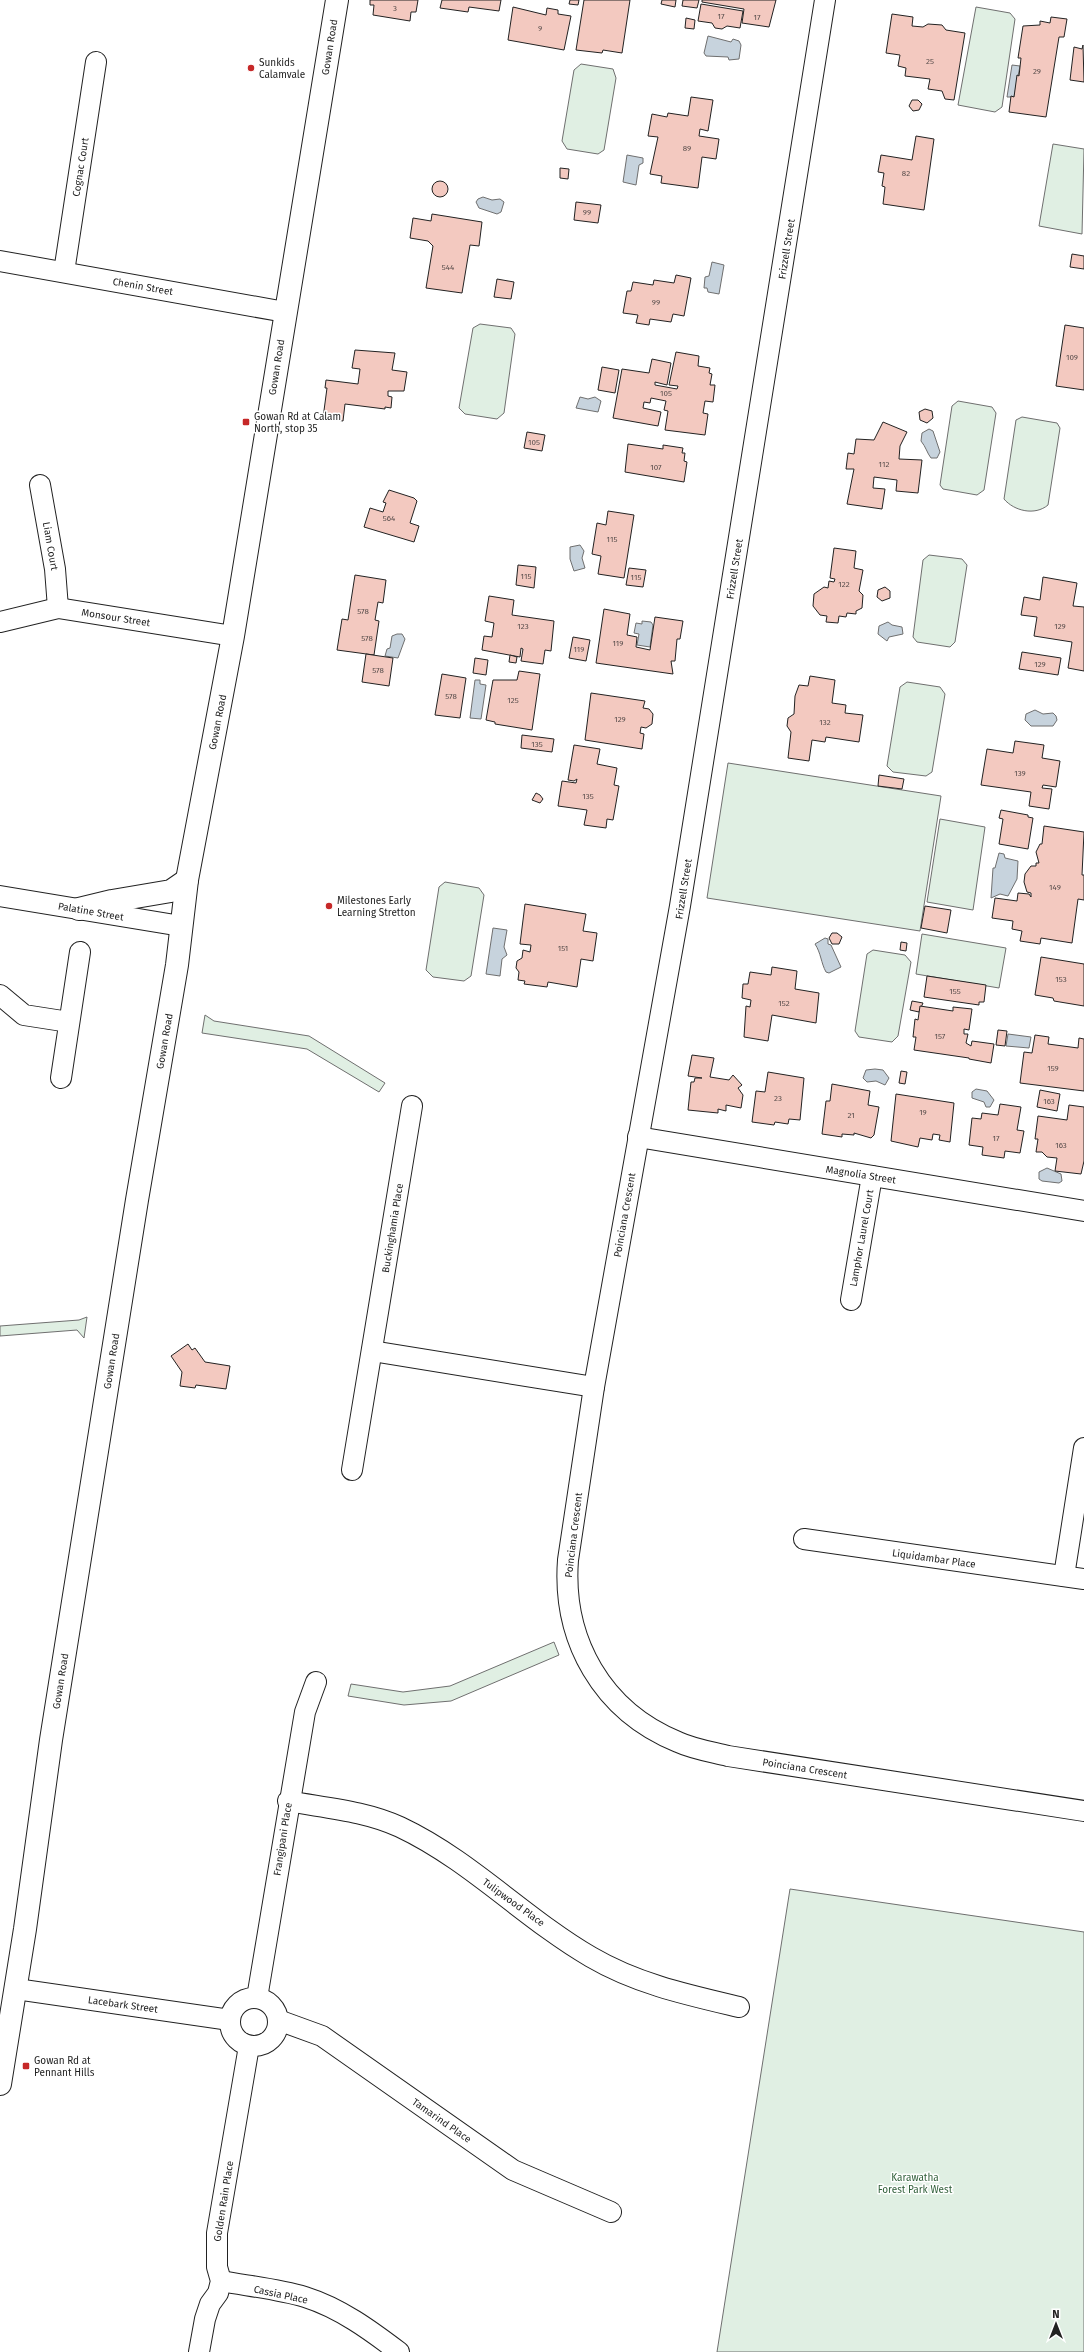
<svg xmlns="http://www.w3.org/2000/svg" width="1084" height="2352" font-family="'Fira Sans',sans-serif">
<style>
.green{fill:#e0efe3;stroke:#6f6f6f}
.water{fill:#c7d3dd;stroke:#6f6f6f}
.building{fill:#f3c9c0;stroke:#222}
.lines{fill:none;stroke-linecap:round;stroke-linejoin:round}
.minor-casing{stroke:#222;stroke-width:22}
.major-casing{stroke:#222;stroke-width:24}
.minor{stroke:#fff;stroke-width:20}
.major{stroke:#fff;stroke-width:22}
.poi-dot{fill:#c62828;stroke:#fff;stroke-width:1.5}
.labels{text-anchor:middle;stroke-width:3;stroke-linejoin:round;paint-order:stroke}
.number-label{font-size:8px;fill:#564c4a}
.street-label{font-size:10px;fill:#222;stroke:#fff}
.poi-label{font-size:10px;fill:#222;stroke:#fff;text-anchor:start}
.park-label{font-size:10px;fill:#2f5e38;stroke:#fff}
</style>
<rect width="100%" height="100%" fill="#fff"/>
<!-- green -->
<g class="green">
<path d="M976,7L1010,13L1015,19L1002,107L995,112L958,105Z"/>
<path d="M581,64L613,69L616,78L604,150L598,154L567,149L562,141L574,70Z"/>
<path d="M1053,144L1084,149L1082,234L1039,226Z"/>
<path d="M480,324L511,328L515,334L504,413L497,419L465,414L459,408L473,328Z"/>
<path d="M958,401L992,407L996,413L984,490L977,495L943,489L940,485L952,406Z"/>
<path d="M1022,417L1057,423L1060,428L1048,505C1035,516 1014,511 1004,499L1016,420Z"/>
<path d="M929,555L962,559L967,565L955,642L950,647L917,642L913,637L923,560Z"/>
<path d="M907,682L940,687L945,694L932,772L926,776L893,772L887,766L900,687Z"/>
<path d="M728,763L941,796L920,931L707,898Z"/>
<path d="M940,819L985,827L973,910L927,902Z"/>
<path d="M445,882L479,888L484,895L471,976L464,981L433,977L426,970L439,887Z"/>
<path d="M922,934L1006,948L999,988L916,974Z"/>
<path d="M873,950L905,955L911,962L898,1036L892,1042L859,1037L855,1031L867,954Z"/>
<path d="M205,1015L214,1021L309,1036L385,1083L379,1092L307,1049L202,1033Z"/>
<path d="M87,1317L84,1338L77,1330L0,1336V1326L79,1320Z"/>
<path d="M554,1642L559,1655L451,1701L404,1705L348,1696L351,1684L403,1692L450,1686Z"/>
<path d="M790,1889L1084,1932V2352H717Z"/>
</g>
<!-- water -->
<g class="water">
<path d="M708,36L731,42L733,39L739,41L741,45L739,59L729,60L728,57L706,56L704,53Z"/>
<path d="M1012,65L1020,66L1014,97H1007Z"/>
<path d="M627,155L643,158V163L639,165L636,185L623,182Z"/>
<path d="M483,197L492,200L500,199L504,202L501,212L497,214L479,208L476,202L478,199Z"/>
<path d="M712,262L724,265L719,294L708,292L707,288H704L705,277L709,276Z"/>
<path d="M580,397L588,399L595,397L601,401L598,412L576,408Z"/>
<path d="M929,429L933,431L940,452L937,458H931C927,453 926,447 921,441L922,433Z"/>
<path d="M580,545L584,551L582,558L585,568L574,571L570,559V547Z"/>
<path d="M642,621L651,622L653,625L650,647L637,645L639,634L634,633L636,623L642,624Z"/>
<path d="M888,622L892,625L902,627L903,634L889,637L887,641L878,634L879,626Z"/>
<path d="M397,634H402L405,639L398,658L385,656L387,649L390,648L392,636Z"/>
<path d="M475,680H480V684L486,685L481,719L470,718Z"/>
<path d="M1035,710L1043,714L1053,713L1056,716L1057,720L1053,726H1031L1025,720L1026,714Z"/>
<path d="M999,853L1004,854L1005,858L1018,861L1017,879L1008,896L1000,894L991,898L993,868H995Z"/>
<path d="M493,928L507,930L504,947L507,955L502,959L500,976L486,974Z"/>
<path d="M825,938L828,939V944L831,945L841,967L829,973L826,972C821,963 821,953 815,944Z"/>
<path d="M1008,1034L1031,1037L1029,1048L1006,1046Z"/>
<path d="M875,1069L883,1070L889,1078L885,1085L876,1081L867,1082L863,1078L866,1070Z"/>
<path d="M976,1089L987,1091L994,1100L990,1107H986L984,1102L972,1098V1092Z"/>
<path d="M1047,1168L1061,1174L1062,1181L1059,1183L1042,1181L1039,1179V1172Z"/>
</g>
<!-- building -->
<g class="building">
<path d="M370,0H418L416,12H411L410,21L373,15L374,5H370Z"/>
<path d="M442,0H501L499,11L469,7L468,12L440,8Z"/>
<path d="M570,0H579L578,5L569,4Z"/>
<path d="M584,0H630L622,53L603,50L602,53L576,50Z"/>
<path d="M662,0H676L675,7L661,4Z"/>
<path d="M683,0H699L697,8L682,6Z"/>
<path d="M702,0H776L769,27L742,23L744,9L702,2Z"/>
<path d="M701,4L743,11L740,28L727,26L722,29L715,28L712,23L698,21Z"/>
<path d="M513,7L546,15L547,8L558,10V14L571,16L564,50L508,40Z"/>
<path d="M892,14L913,17L912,26L923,27L928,24L942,25L946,30L965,33L954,100L945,99L942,91L928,89L930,79L905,76L906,68L898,66L900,55L886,53Z"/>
<path d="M1051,17L1067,19L1064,37H1059L1046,117L1009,112L1011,96L1014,97L1017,75L1019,76L1021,58H1018L1023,26L1040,25V21L1050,23Z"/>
<path d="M686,18L695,20L694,29L685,28Z"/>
<path d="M1083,45L1084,82L1070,80L1074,47L1082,49Z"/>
<path d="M691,97L713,100L708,131L700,129L699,136L719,139L716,159L702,157L698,188L661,183L662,176L650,174L658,137L648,136L652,114L667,117L668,113L688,116Z"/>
<path d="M912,100H918L922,104L919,110L913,111L909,106Z"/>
<path d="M916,136L934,139L924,210L883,204L885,187L882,186L884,173L878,172L881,155L912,160Z"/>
<path d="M560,168L569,169L568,179L560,178Z"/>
<circle cx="440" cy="189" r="8"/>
<path d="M576,202L601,205L598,223L574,220Z"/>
<path d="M432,214L482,222L479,246L470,245L462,293L426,288L433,246L428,241L410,238L413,218L431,221Z"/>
<path d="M1072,254L1084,256V269L1070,267Z"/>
<path d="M676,275L691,278L684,316L673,314L671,322L650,319L649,325L636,323L638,315L623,313L627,291H631L633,282L653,285L654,280L674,283Z"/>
<path d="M497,279L514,282L511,299L494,297Z"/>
<path d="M1065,325L1084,328V390L1056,386Z"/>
<path d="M355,350L395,353L392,370L407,372L404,391H388V396L392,397L391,408L385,407V409L345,404L343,421L323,418L327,388H325L326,380L358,384L360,369L352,368Z"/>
<path d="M676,352L699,356L698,366L710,368L709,373L712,374L710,385H715L713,402L705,401L703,413L708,414L705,435L665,430L668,411L664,410L666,401L651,398L650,403L644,402L643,408L661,412L658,426L613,418L622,369L649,373L652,359L671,363L667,385L655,382V385L677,389L678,386L669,385Z"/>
<path d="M602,367L619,370L615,393L598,390Z"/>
<path d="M925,409L932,411L933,418L927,423L920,420L919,412Z"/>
<path d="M883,422L907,432L900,446L899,459L922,460L918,493L896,491L897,480L874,477L873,488L885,489L882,509L847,504L854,469H846L848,453L854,454L856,439L874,440Z"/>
<path d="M527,432L545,435L542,451L524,448Z"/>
<path d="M628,444L663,449V445L683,448L682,453H685L684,461L687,462L684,482L625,472Z"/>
<path d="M389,490L414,498L417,501L410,523L419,526L414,542L364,527L370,508L383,512L386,503L383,502Z"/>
<path d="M608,511L634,515L624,578L598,574L601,556L592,554L597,523L606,525Z"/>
<path d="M834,548L856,551L854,568L863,570L859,591L863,595L862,608L856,611V614L847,613L846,617L839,616L838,623L826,622L827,616L820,615L813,606L814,594L824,587L828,588L829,581L834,582L835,579L830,578Z"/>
<path d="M518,565L536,567L534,588L516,585Z"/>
<path d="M629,568L646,570L643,587L626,585Z"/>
<path d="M355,575L386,580L383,603L378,602L375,620L379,621L374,655L337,650L342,619L348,620Z"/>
<path d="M1043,577L1077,583L1073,606L1084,607V671L1068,668L1072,642L1034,636L1037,617L1021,615L1024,597L1040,600Z"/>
<path d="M885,587L890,591V598L882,601L877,597L878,590Z"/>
<path d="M489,596L514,600L512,615L554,621L551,651L545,650L543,664L521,661L523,649L521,648L520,657L482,650L484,636L492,637L494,623L485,621Z"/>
<path d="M604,609L630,614L627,635L637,637L636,647L650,650L655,617L683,621L680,639H677L675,661H671L673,674L596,663Z"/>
<path d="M573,637L590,640L586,661L569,658Z"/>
<path d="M1022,652L1061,658L1058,675L1019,669Z"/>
<path d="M366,654L393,658L389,686L362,682Z"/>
<path d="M510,655L517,657L516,663L509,662Z"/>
<path d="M475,658L488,660L486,675L473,673Z"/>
<path d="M519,671L540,674L532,730L495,724V722L486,720L493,680H517Z"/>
<path d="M442,674L466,678L460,718L435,715Z"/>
<path d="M810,676L835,680L832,703L846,705L845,713L863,715L859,742L826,737L825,742L812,740L809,761L788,758L791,732L787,726L788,718L794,714L795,696L799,685L808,686Z"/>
<path d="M591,693L645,701L643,708L649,709L653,714L652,724L646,728L641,727L640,733L644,734L642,749L585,740Z"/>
<path d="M522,735L554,739L552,752L521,748Z"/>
<path d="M1015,741L1044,745L1042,758L1060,761L1056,787L1043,785L1042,788L1052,789L1049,809L1029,806L1031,792L981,785L987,749L1013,753Z"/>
<path d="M574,745L600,749L597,764L617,768L614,785L619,786L613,820L607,819L606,828L584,825L587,810L558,806L562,781L576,783L577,779L574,781L568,780Z"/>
<path d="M879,775L904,779L902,789L878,786Z"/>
<path d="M536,793L540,795L543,799L540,803L532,800Z"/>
<path d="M1001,810L1028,815V817L1033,818L1028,849L999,844L1003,819L999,818Z"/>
<path d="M1044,826L1084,832L1082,875H1084V900L1078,899L1072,943L1041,938L1040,944L1020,941L1022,931L1012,929L1013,921L992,918L995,898L1017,901L1018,893L1029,894L1031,897V893L1027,892L1024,882L1025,874L1031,866H1036V863H1039L1036,852L1040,844H1042Z"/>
<path d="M525,904L586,914L583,931L597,933L593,961L581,959L577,987L548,982L547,987L524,984L525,981L518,980L519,972L516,968L517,961L522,958L523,950L530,952L531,945L520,944Z"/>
<path d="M925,906L951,910L947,933L921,928Z"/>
<path d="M832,933H837L842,937L839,944H832L829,938Z"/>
<path d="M901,942L907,943L906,951L900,950Z"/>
<path d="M1041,957L1084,964V1006L1054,1001L1053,998L1035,995Z"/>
<path d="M772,967L797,971L795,989L819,993L816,1023L772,1015L768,1041L744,1037L746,1006L750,1007L751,1000L742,998L743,984H748L750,972L771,975Z"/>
<path d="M927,976L986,985L984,1002H979V1005L924,997Z"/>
<path d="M912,1001L923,1003L919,1012L910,1010Z"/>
<path d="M920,1006L953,1011V1007L972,1009L969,1030L964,1029V1034H968L966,1043L971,1046L972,1041L994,1044L991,1063L969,1059V1058L914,1050L916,1037H913L915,1019L918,1020Z"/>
<path d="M998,1030L1007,1031L1005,1046L996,1045Z"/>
<path d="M1035,1035L1049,1037L1048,1044L1078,1048L1079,1038L1084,1039V1091L1020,1083L1024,1052L1032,1053Z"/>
<path d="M692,1055L714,1058L710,1077L729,1080L733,1075L742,1085L738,1088L743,1095L741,1108L726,1105V1111L718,1109V1113L688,1110L691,1082H694L695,1078H702L688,1076Z"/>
<path d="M901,1071L907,1072L905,1084L899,1083Z"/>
<path d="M768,1072L804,1078L800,1120L789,1119L788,1124L775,1122L774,1125L752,1122L756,1091L765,1092Z"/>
<path d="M832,1084L870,1091L868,1105L879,1107L874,1135L871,1138L854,1133V1135L842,1134V1137L822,1134L826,1101H830Z"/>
<path d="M1040,1090L1060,1094L1057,1111L1037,1107Z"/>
<path d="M896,1094L954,1103L950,1142L939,1140L940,1135L933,1134L932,1140L920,1138L918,1147L891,1141Z"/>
<path d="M1000,1104L1021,1107L1017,1130L1024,1131L1020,1153L1005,1151L1004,1158L982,1155L983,1147L969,1145L972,1118L981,1119L982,1113L998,1115Z"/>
<path d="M1069,1105L1084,1107V1161L1081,1174L1055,1171L1057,1158L1047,1157L1042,1152H1036L1038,1139H1035L1038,1116L1067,1120Z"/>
<path d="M188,1344L192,1350L195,1348L205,1362L230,1366L226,1389L196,1385L195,1388L180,1386L182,1372L171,1356Z"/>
</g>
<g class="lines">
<defs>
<g id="minor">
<path d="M825,0L680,906L594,1387L568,1560C562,1640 602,1711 678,1742C693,1749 712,1752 728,1756L1084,1811"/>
<path d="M0,261L285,312"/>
<path d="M64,272L96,62"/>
<path d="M40,485L55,569L58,608"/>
<path d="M0,622L58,608L233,636"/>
<path d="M0,896L181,926"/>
<path d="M0,995L24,1015L69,1022"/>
<path d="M61,1078L80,952"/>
<path d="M638,1137L1084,1211"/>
<path d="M851,1300L872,1176"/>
<path d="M372,1351L594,1387"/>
<path d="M352,1470L412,1106"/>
<path d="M804,1539L1084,1579"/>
<path d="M1064,1576L1084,1448"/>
<path d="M288,1801C326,1808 366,1811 400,1827C470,1860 524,1918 591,1957C637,1984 688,1995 739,2007"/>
<path d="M16,1989L230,2020"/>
<circle cx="254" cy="2022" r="24"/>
<path d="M257,1998L305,1712L316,1682"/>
<path d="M278,2020L322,2036L513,2170L611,2212"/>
<path d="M221,2281C248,2286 278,2289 305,2297C340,2308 370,2330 399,2352"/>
<path d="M199,2352L205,2319L210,2304L218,2293L221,2281L217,2267V2233L249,2046"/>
</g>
<g id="major">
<path d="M79,909L112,901L171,891L187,880"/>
<path d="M0,2084L25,1929L51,1740L137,1200L177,965L187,880L233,636L337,0"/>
</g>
</defs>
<!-- minor casing -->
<use href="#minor" class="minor-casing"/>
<!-- major casing -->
<use href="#major" class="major-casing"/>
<!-- minor -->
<use href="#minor" class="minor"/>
<!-- major -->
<use href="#major" class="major"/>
</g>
<!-- markers -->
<g class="poi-dot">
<circle cx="251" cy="68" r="4"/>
<rect x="242" y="418" width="8" height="8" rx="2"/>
<circle cx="329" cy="906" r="4"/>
<rect x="22" y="2062" width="8" height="8" rx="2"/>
</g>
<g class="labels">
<!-- number labels -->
<g class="number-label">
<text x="395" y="11">3</text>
<text x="721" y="19">17</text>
<text x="757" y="20">17</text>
<text x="540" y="31">9</text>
<text x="930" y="64">25</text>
<text x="1037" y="74">29</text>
<text x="687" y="151">89</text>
<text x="906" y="176">82</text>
<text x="587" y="215">99</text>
<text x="448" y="270">544</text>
<text x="656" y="305">99</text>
<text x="1072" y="360">109</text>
<text x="666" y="396">105</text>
<text x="534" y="445">105</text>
<text x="884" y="467">112</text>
<text x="656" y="470">107</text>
<text x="389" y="521">564</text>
<text x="612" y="542">115</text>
<text x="526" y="579">115</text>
<text x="636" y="580">115</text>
<text x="844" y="587">122</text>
<text x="363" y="614">578</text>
<text x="523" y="629">123</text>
<text x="1060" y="629">129</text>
<text x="367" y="641">578</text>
<text x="618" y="646">119</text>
<text x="579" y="652">119</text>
<text x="1040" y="667">129</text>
<text x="378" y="673">578</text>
<text x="451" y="699">578</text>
<text x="513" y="703">125</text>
<text x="620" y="722">129</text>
<text x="825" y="725">132</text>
<text x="537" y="747">135</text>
<text x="1020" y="776">139</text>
<text x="588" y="799">135</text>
<text x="1055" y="890">149</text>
<text x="563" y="951">151</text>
<text x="1061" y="982">153</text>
<text x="955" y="994">155</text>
<text x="784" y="1006">152</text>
<text x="940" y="1039">157</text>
<text x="1053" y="1071">159</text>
<text x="778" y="1101">23</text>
<text x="1049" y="1104">163</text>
<text x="923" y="1115">19</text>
<text x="851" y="1118">21</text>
<text x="996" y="1141">17</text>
<text x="1061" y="1148">163</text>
</g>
<!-- street labels -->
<g class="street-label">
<text transform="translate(329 47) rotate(-81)" y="4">Gowan Road</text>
<text transform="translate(80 167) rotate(-81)" y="4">Cognac Court</text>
<text transform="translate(786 249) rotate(-81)" y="4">Frizzell Street</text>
<text transform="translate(143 286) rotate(10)" y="4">Chenin Street</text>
<text transform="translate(276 367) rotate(-81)" y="4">Gowan Road</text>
<text transform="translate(51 546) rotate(80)" y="4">Liam Court</text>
<text transform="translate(734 569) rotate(-81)" y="4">Frizzell Street</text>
<text transform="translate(116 617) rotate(9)" y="4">Monsour Street</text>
<text transform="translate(217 722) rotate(-79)" y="4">Gowan Road</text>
<text transform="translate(683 889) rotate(-81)" y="4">Frizzell Street</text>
<text transform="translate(91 911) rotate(10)" y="4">Palatine Street</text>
<text transform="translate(164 1041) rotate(-80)" y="4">Gowan Road</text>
<text transform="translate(861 1174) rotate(9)" y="4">Magnolia Street</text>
<text transform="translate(624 1215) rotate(-80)" y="4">Poinciana Crescent</text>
<text transform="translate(392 1228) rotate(-81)" y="4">Buckinghamia Place</text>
<text transform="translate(861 1238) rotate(-80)" y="4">Lamphor Laurel Court</text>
<text transform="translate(111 1361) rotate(-81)" y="4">Gowan Road</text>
<text transform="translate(573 1535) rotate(-83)" y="4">Poinciana Crescent</text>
<text transform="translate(934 1558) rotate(8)" y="4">Liquidambar Place</text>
<text transform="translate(60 1681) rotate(-81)" y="4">Gowan Road</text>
<text transform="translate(805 1768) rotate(9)" y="4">Poinciana Crescent</text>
<text transform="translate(282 1839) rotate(-81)" y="4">Frangipani Place</text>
<text transform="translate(514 1902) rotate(36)" y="4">Tulipwood Place</text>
<text transform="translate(123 2004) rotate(8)" y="4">Lacebark Street</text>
<text transform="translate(442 2120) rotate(35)" y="4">Tamarind Place</text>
<text transform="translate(223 2201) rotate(-81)" y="4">Golden Rain Place</text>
<text transform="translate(281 2294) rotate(12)" y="4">Cassia Place</text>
</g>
<!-- poi labels -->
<g class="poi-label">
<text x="259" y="66">Sunkids<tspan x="259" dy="12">Calamvale</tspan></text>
<text x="254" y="420">Gowan Rd at Calam<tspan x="254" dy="12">North, stop 35</tspan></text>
<text x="337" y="904">Milestones Early<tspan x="337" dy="12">Learning Stretton</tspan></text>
<text x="34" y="2064">Gowan Rd at<tspan x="34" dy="12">Pennant Hills</tspan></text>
</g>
<!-- park labels -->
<g class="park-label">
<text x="915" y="2181">Karawatha<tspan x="915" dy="12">Forest Park West</tspan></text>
</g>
</g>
<!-- north arrow -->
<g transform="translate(1056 2324)" stroke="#ffffff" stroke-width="3" paint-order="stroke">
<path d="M0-3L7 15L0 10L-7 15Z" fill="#222222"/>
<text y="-6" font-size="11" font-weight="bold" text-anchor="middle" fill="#222222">N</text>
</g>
</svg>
